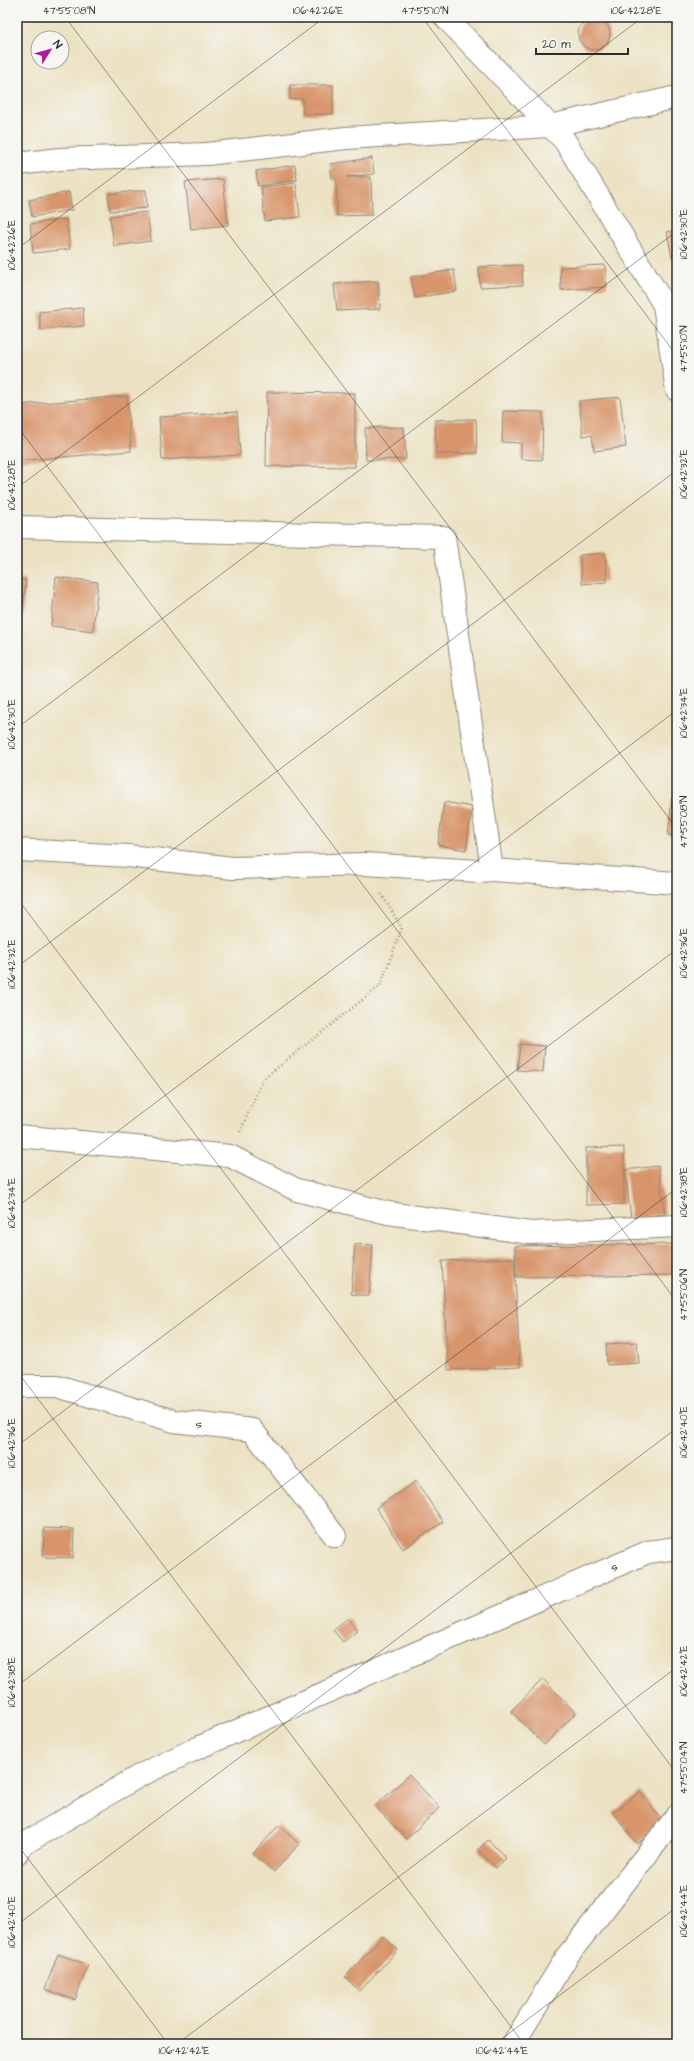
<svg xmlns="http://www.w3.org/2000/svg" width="694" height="2061" font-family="'Architects Daughter',sans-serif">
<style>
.building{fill:#d8946b}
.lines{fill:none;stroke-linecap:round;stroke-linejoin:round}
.street-casing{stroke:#8c8677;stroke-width:24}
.path{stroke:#8c8677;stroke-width:2.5;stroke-dasharray:1 3;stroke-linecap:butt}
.street{stroke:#fff;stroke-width:22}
.ticks{fill:none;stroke:#2b2b2b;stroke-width:1;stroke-opacity:0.45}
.labels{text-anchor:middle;stroke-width:3.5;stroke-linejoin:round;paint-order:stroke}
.street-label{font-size:12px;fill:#2b2b2b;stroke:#f6f6f2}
.neatline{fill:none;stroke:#2b2b2b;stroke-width:1.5}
.ticks-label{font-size:10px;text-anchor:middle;fill:#2b2b2b}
</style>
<rect width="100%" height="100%" fill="#f6f6f2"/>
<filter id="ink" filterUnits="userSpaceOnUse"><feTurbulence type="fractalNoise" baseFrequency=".025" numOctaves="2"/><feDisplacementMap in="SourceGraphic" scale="8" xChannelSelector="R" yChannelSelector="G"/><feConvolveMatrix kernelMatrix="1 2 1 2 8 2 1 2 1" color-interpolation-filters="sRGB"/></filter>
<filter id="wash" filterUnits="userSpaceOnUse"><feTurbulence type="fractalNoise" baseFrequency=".012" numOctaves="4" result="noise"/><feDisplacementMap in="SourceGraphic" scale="16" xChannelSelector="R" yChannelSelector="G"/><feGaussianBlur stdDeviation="0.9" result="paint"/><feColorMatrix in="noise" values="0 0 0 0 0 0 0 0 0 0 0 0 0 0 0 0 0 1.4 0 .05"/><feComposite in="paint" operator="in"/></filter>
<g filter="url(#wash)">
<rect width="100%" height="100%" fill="#ece2c3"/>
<g id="blocks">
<!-- building -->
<g class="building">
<circle cx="594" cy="34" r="16"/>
<path d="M290,85H333V114H303V99H290Z"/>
<path d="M372,158L374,174L346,177H371L372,215L337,216L336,179H332L330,164Z"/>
<path d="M295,165L297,180L258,186L256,171Z"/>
<path d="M223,179L228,225L191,229L185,182Z"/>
<path d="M296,183L300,217L265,221L261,187Z"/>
<path d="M146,190L147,208L110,211L108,194Z"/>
<path d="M69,192L72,210L32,217L29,200Z"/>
<path d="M147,212L151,241L114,246L110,216Z"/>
<path d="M66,219L70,249L33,253L30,224Z"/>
<path d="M677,230V257L672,258L667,232Z"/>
<path d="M522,265L523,285L480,287L479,267Z"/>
<path d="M605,265L607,287L561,290L560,267Z"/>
<path d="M454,270L457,291L415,298L411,277Z"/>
<path d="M378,281L380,309L337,311L334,284Z"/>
<path d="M83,308L84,326L41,330L39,312Z"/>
<path d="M267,392L355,393V467L266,466Z"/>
<path d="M127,396L131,451L17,461V405Z"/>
<path d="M620,397L626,447L594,451L592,435L583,436L579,401Z"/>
<path d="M503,411L543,412L542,460L521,459V443L502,442Z"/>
<path d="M237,412L240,455L162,460L159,417Z"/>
<path d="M476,419L477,453L436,454L435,420Z"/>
<path d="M404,427L406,459L366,460L365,428Z"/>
<path d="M605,553L607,582L582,584L580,555Z"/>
<path d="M56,577L98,582L93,631L51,626Z"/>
<path d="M17,579L26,580L21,629H17Z"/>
<path d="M672,798H677V836L668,835Z"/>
<path d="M444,802L472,807L466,850L438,845Z"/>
<path d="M520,1044L545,1046L543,1072L517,1070Z"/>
<path d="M624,1147V1204L586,1205V1148Z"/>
<path d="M658,1166L665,1214L631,1218L625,1170Z"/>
<path d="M355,1244L373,1245L369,1296L351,1294Z"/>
<path d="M677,1244V1275L516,1277L515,1246Z"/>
<path d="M514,1258L520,1367L448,1370L442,1261Z"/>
<path d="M637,1342L639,1363L607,1365L606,1344Z"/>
<path d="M416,1481L443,1522L403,1549L376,1508Z"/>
<path d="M44,1528L74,1529L73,1558L43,1557Z"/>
<path d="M348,1618L357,1631L343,1642L333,1630Z"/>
<path d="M543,1679L576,1713L544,1745L511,1711Z"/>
<path d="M409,1775L440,1808L406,1839L375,1806Z"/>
<path d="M640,1792L664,1823L637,1844L613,1812Z"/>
<path d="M279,1825L299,1844L274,1872L253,1854Z"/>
<path d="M488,1840L506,1858L496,1868L478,1850Z"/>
<path d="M383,1936L398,1950L359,1991L345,1977Z"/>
<path d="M58,1954L88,1965L75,2000L45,1989Z"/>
</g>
</g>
</g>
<g filter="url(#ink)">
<use href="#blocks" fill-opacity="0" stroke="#8c8677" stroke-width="1"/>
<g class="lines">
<defs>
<g id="street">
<path d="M445,17L565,141L664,305L677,390"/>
<path d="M17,164L60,159L207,154L346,138L550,126L677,97"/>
<path d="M17,527L444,537L492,870L677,883"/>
<path d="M17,850L128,856L233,868L364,864L479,871L492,870"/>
<path d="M17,1136L230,1156L297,1190L388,1213L531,1233L677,1226"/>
<path d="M17,1386H57L174,1421L252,1430L335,1536"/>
<path d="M17,1853L20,1846L139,1776L193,1750L648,1552L677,1548"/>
<path d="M513,2044L568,1955L677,1816"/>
</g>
</defs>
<!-- street casing -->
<use href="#street" class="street-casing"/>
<!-- path -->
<path class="path" d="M240,1132L263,1079L380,986L402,928L380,892"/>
<!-- street -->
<use href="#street" class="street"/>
</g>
</g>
<!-- ticks -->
<path class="ticks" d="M65,17L677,829M422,17L677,356M17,249L325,17M17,426L677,1302M17,488L643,17M17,728L677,231M17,898L677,1774M17,967L677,470M17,1207L677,710M17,1371L524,2044M17,1446L677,949M17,1686L677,1188M17,1844L168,2044M17,1925L677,1428M177,2044L677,1667M495,2044L677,1907"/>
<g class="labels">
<!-- street labels -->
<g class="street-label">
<text transform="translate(199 1424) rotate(6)" y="4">s</text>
<text transform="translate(614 1567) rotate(-23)" y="4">s</text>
</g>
</g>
<!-- margin -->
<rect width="694" height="2061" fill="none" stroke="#f6f6f2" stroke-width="44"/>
<!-- north arrow -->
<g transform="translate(50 50) rotate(53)"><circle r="19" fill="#f6f6f2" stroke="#a5a5a2"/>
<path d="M0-3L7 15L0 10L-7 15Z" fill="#b5179e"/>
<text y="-6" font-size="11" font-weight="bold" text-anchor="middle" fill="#2b2b2b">N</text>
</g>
<!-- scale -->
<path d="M536 48v6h92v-6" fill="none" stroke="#2b2b2b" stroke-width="2"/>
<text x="542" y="48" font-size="12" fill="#2b2b2b" stroke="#f6f6f2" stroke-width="3" paint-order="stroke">20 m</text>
<rect x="22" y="22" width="650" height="2017" class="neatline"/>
<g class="ticks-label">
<text x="69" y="14">47°55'08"N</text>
<text x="318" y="14">106°42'26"E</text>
<text x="425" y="14">47°55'10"N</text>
<text x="636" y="14">106°42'28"E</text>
<text transform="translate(683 234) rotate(-90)" y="4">106°42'30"E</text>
<text transform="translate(11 245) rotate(-90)" y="4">106°42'26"E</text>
<text transform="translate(683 349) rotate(-90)" y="4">47°55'10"N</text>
<text transform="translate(683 474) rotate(-90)" y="4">106°42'32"E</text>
<text transform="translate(11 485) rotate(-90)" y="4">106°42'28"E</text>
<text transform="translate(683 713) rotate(-90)" y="4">106°42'34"E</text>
<text transform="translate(11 724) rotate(-90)" y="4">106°42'30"E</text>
<text transform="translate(683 822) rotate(-90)" y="4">47°55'08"N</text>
<text transform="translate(683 953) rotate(-90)" y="4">106°42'36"E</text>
<text transform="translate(11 964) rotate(-90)" y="4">106°42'32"E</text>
<text transform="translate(683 1192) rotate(-90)" y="4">106°42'38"E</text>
<text transform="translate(11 1203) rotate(-90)" y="4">106°42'34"E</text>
<text transform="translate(683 1295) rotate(-90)" y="4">47°55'06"N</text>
<text transform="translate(683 1432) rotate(-90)" y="4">106°42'40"E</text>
<text transform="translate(11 1443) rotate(-90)" y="4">106°42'36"E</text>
<text transform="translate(683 1671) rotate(-90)" y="4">106°42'42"E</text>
<text transform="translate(11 1682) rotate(-90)" y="4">106°42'38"E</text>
<text transform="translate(683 1768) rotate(-90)" y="4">47°55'04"N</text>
<text transform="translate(683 1911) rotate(-90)" y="4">106°42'44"E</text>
<text transform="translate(11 1922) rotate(-90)" y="4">106°42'40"E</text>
<text x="184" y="2054">106°42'42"E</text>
<text x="502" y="2054">106°42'44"E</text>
</g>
</svg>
